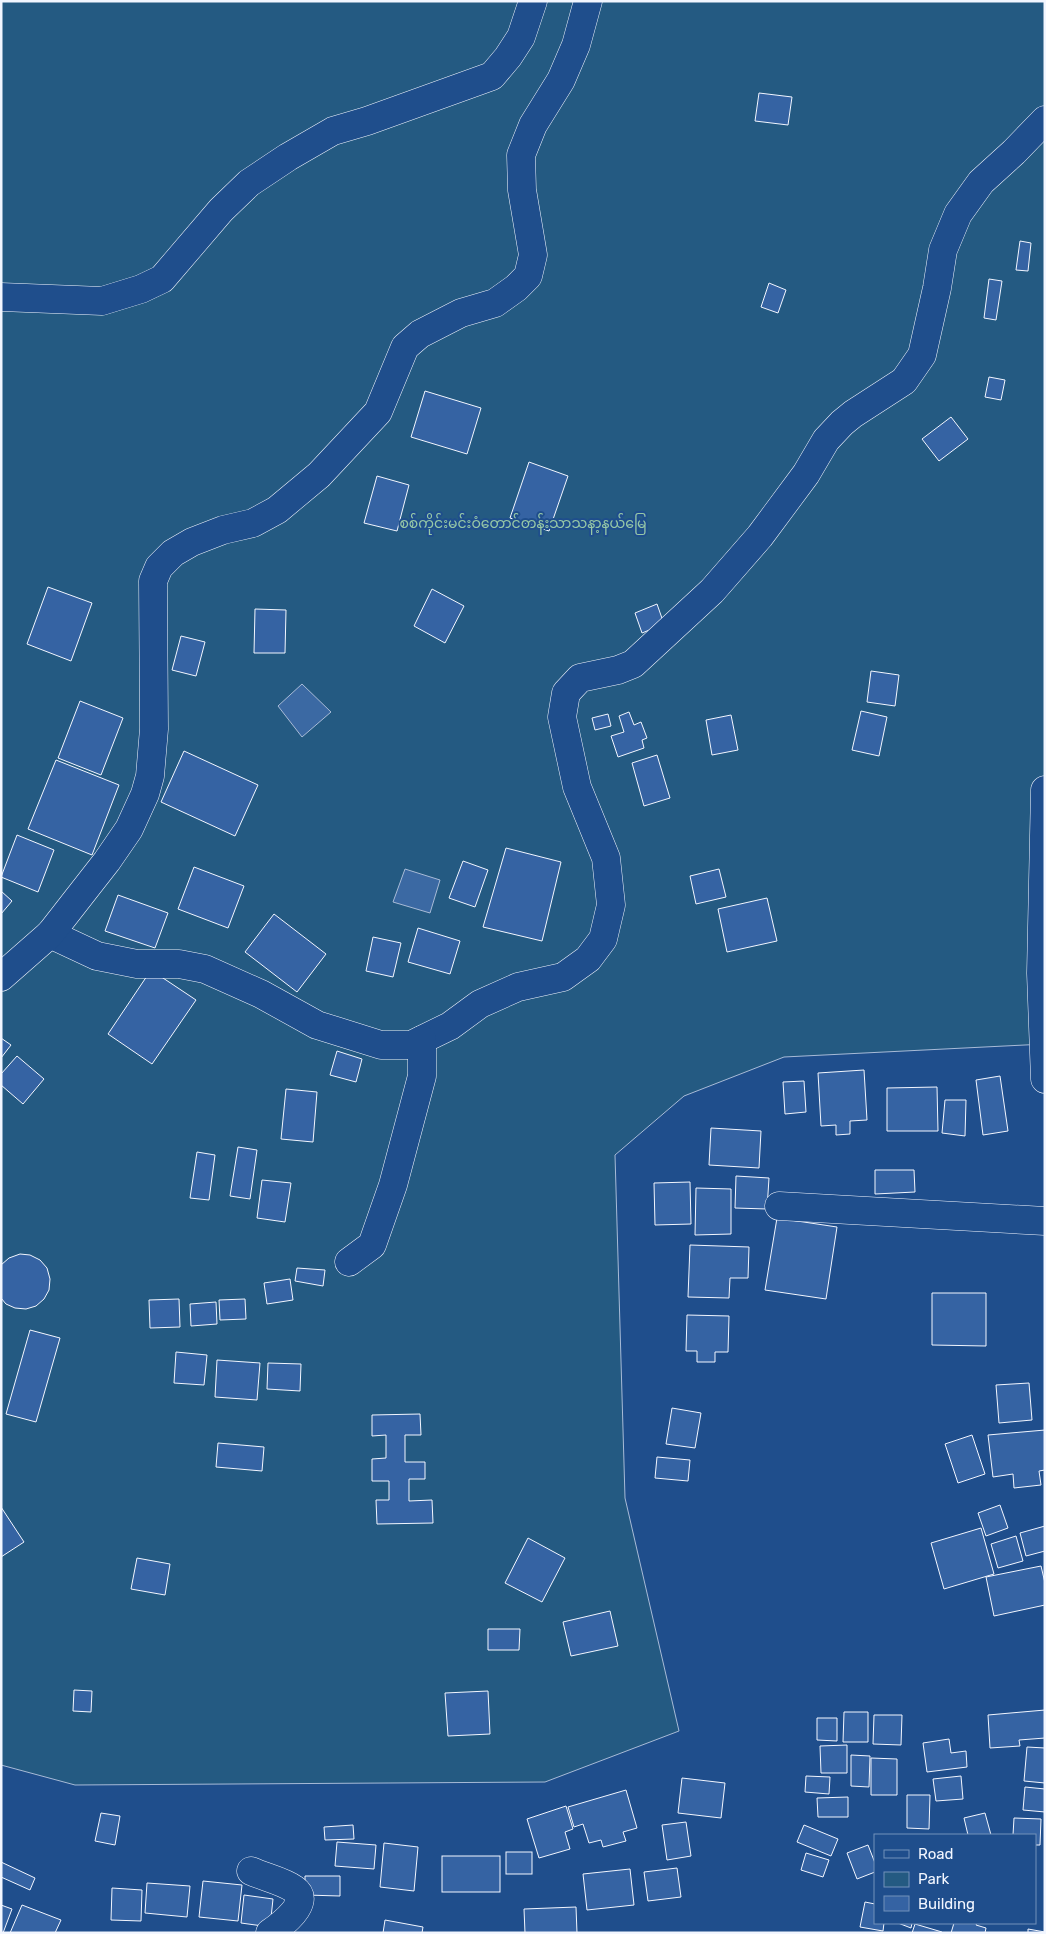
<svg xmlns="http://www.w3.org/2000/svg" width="1046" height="1934" font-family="Rubik,'Noto Sans Myanmar',sans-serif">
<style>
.green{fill:#245a82;stroke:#a8bbd7}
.water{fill:#3b69a3;stroke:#a8bbd7}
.building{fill:#3563a3;stroke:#f2f6ff}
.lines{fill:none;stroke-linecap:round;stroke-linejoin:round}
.minor-casing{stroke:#f2f6ff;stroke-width:29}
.minor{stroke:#1f4e8c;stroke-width:28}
.labels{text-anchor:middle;stroke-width:4;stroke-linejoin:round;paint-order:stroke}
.park-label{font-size:14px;fill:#97c8a6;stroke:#1f4e8c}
</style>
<rect width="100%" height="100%" fill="#1f4e8c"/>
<!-- green -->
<path class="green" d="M1,1H1045V1044L784,1057L684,1096L615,1155L625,1498L679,1731L545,1782L75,1785L1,1765Z"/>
<!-- water -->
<g class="water">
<path d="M302,684L331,712L302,737L278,706Z"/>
<path d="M405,869L440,880L430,913L393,902Z"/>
</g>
<!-- building -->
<g class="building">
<path d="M759,93L792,97L788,125L755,121Z"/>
<path d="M1020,241L1031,243L1028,271L1016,270Z"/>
<path d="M989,279L1002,281L996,320L984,318Z"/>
<path d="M769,283L786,290L778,313L761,307Z"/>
<path d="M989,377L1005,380L1001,400L985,397Z"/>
<path d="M425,391L481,408L467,454L411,437Z"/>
<path d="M951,417L968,439L939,461L922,439Z"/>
<path d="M529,462L568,476L549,531L510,518Z"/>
<path d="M377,476L409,485L397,531L364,523Z"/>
<path d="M48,587L92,603L71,661L27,644Z"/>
<path d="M432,589L464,606L445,643L414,626Z"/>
<path d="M657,604L664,624L642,633L635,613Z"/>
<path d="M255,609L286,610L285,653H254Z"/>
<path d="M181,636L205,642L196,676L172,670Z"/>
<path d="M871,671L899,675L895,706L867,702Z"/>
<path d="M80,701L123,718L101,775L58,758Z"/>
<path d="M861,711L887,717L879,756L852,750Z"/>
<path d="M629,712L634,725L641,722L647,738L642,740L644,748L618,757L611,736L624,732L619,716Z"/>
<path d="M608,714L611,726L595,730L592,718Z"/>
<path d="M731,715L738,750L712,755L706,720Z"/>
<path d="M184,751L258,785L235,836L161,802Z"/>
<path d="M657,755L670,798L644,806L632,763Z"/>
<path d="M56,760L119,785L92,855L28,829Z"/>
<path d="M17,835L54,850L38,892L1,877Z"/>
<path d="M506,848L561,862L542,941L483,927Z"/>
<path d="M463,861L488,870L475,907L449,898Z"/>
<path d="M194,867L244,886L228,928L178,909Z"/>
<path d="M719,869L726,897L696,904L690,876Z"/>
<path d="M1,891L12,901L1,914Z"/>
<path d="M118,895L168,913L155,948L105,931Z"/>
<path d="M767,898L777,941L727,952L718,909Z"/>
<path d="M274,914L326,954L297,992L245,952Z"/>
<path d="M418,928L460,941L450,974L408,962Z"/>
<path d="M373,937L401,943L393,977L366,971Z"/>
<path d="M151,970L196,1000L152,1064L108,1034Z"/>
<path d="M1,1038L11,1045L1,1058Z"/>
<path d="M337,1051L362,1059L356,1082L330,1075Z"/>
<path d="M17,1056L44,1079L23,1104L1,1085V1074Z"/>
<path d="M864,1070L867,1120L850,1121V1134L836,1135V1125L821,1126L818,1073Z"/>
<path d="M1000,1076L1008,1131L983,1135L976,1080Z"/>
<path d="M804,1081L806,1112L785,1114L783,1082Z"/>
<path d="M937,1087L938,1131H887V1088Z"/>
<path d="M286,1089L317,1092L313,1142L281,1139Z"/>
<path d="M945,1100H966L965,1136L942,1133Z"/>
<path d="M711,1128L761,1131L759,1168L709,1165Z"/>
<path d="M238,1147L257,1150L250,1199L230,1196Z"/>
<path d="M197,1152L215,1155L209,1200L190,1198Z"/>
<path d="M875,1170H914L915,1192L875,1194Z"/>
<path d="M736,1176L769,1178L767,1209L735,1208Z"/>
<path d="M262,1180L291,1183L285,1222L257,1218Z"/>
<path d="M690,1182L691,1224L655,1225L654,1183Z"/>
<path d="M696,1188L731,1189V1234L695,1235Z"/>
<path d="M777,1218L837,1227L826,1299L765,1290Z"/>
<path d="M690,1245L749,1247L748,1278H730L729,1298L688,1297Z"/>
<path d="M20,1254L30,1255L40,1260L47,1268L50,1279L49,1290L44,1299L36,1306L26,1309L15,1308L6,1304L1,1298V1265L9,1258Z"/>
<path d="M297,1268L325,1270L323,1286L295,1281Z"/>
<path d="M290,1279L293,1300L267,1304L264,1283Z"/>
<path d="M932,1293H986V1346L932,1345Z"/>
<path d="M179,1299L180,1327L150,1328L149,1300Z"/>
<path d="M245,1299L246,1319L220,1320L219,1300Z"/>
<path d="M216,1302L217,1324L191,1326L190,1304Z"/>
<path d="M687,1315L729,1316L728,1352H715V1362H697V1351H686Z"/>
<path d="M30,1330L60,1338L36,1422L6,1414Z"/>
<path d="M176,1352L207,1355L204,1385L174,1383Z"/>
<path d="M217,1360L260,1363L257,1400L215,1397Z"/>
<path d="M268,1363L301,1364L300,1391L267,1389Z"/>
<path d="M1029,1383L1032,1420L999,1423L996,1385Z"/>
<path d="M672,1408L701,1413L695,1448L666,1444Z"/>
<path d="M420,1414L421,1435H405V1462H425V1479H409V1501L432,1500L433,1523L377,1524L376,1500H389V1481H372V1459L386,1458V1435L372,1436V1415Z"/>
<path d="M1045,1430V1470L1039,1471L1041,1485L1014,1488L1013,1474L993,1477L988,1435Z"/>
<path d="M972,1435L985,1474L958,1483L945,1444Z"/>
<path d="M218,1443L264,1447L262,1471L216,1467Z"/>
<path d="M657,1457L690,1460L688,1481L655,1478Z"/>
<path d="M1000,1505L1008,1528L986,1536L978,1513Z"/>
<path d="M1,1507L24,1542L1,1557Z"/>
<path d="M1045,1526V1551L1026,1556L1020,1533Z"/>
<path d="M981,1528L994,1574L944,1589L931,1543Z"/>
<path d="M1016,1536L1023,1561L998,1568L991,1544Z"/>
<path d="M528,1538L565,1558L542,1602L505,1583Z"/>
<path d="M137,1558L170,1564L165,1595L131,1589Z"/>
<path d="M1041,1566L1045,1583V1605L994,1616L986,1577Z"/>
<path d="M610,1611L618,1646L571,1656L563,1622Z"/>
<path d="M488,1629H520L519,1650H488Z"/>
<path d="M74,1690L92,1691L91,1712L73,1711Z"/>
<path d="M488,1691L490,1734L448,1736L445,1693Z"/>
<path d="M1045,1710V1738L1019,1740L1020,1746L990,1748L988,1715Z"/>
<path d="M844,1712H868V1742H843Z"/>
<path d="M874,1715H902L901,1745L873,1744Z"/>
<path d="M817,1718H837V1741L817,1740Z"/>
<path d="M949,1739L951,1753L966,1751L967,1767L927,1772L923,1743Z"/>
<path d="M847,1745V1773H821L820,1746Z"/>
<path d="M1027,1747L1045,1748V1783L1024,1781Z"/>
<path d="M851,1755L870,1756L869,1787L851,1786Z"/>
<path d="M871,1758L897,1759V1795H871Z"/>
<path d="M806,1776L830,1777L829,1794L805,1792Z"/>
<path d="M961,1776L963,1799L936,1801L933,1779Z"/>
<path d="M682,1778L725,1783L721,1818L678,1813Z"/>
<path d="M1025,1787L1045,1789V1812L1023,1810Z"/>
<path d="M626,1790L637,1828L623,1832L626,1841L603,1847L601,1840L589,1843L583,1824L574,1827L568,1807Z"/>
<path d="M907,1795H930L929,1829L907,1828Z"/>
<path d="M848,1797V1817H818L817,1798Z"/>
<path d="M566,1806L573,1829L565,1832L570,1849L539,1858L527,1819Z"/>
<path d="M101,1813L120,1816L115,1845L95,1841Z"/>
<path d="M985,1813L991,1835H968L964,1818Z"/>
<path d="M1014,1818L1041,1819L1040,1845H1035V1835H1013Z"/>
<path d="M686,1822L691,1856L667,1860L662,1825Z"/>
<path d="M353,1825L354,1839L325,1840L324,1827Z"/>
<path d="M804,1825L838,1839L831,1856L797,1842Z"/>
<path d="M337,1842L376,1845L374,1869L335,1866Z"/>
<path d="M384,1843L418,1847L414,1891L380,1887Z"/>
<path d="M868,1845L875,1863V1872L857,1879L847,1853Z"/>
<rect x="506" y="1852" width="26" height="22"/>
<path d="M806,1853L829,1860L823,1877L801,1870Z"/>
<rect x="442" y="1856" width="58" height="36"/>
<path d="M1,1862L35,1878L30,1890L1,1877Z"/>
<path d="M677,1868L681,1897L648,1901L644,1872Z"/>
<path d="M630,1869L634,1905L587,1910L583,1874Z"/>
<path d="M305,1876H340V1896L305,1895Z"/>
<path d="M203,1881L242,1885L238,1921L199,1917Z"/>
<path d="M147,1883L190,1886L187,1917L145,1913Z"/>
<path d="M112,1888L142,1890L141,1921L111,1920Z"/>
<path d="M244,1895L273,1899L270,1927L241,1923Z"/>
<path d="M865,1902L875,1904V1923H884L883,1931L860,1927Z"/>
<path d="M1,1905L12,1909L3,1933H1Z"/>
<path d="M22,1905L61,1920L55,1933H10Z"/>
<path d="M576,1907L577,1933H525L524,1909Z"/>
<path d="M385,1920L423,1927L422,1933H383Z"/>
<path d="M898,1923H912L911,1928Z"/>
<path d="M954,1923H977L976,1925L986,1928L985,1933H951Z"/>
<path d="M915,1924L942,1932L941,1933H912Z"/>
<path d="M1028,1929L1045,1932V1933H1028Z"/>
</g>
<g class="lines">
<defs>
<g id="minor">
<path d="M1,297L102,301L141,289L162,279L221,210L249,183L288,157L333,131L367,121L492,76L508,57L521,37L533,1"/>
<path d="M1045,790L1041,973L1045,1079"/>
<path d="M50,934L97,956L137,964H179L205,969L261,994L317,1025L381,1045H411L450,1026L480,1004L518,987L563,977L588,959L603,939L611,905L606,858L577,787L562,717L566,693L580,678L618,670L633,664L712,591L760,536L806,474L826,440L842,423L853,414L904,381L922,355L937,288L943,250L958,214L981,182L1014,152L1045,120"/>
<path d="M1,977L50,934L107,861L129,829L145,794L150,776L154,729L153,581L159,567L173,553L192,542L223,530L253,523L277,510L319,475L378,412L405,347L420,334L461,313L495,303L516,288L528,276L533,255L522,190L521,155L533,125L561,80L576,45L588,1"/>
<path d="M779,1206L1045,1221"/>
<path d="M349,1262L372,1245L393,1185L422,1076V1040"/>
<path d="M251,1871C264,1877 283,1881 294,1889C313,1902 280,1926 270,1933"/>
</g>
</defs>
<!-- minor casing -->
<use href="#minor" class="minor-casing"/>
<!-- minor -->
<use href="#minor" class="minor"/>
</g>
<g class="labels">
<!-- park labels -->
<g class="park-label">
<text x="523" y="528">စစ်ကိုင်းမင်းဝံတောင်တန်းသာသနာ့နယ်မြေ</text>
</g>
</g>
<!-- border -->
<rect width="1046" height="1934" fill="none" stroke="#f2f6ff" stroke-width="5"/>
<!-- legend -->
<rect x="874" y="1834" width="162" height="90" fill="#1f4e8c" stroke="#7391ba"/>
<rect x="884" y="1850" width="25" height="8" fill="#1f4e8c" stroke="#7391ba"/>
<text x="918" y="1859" font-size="15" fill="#f2f6ff">Road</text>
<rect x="884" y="1872" width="25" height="15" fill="#245a82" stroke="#7391ba"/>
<text x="918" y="1884" font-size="15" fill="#f2f6ff">Park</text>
<rect x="884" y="1896" width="25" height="15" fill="#3563a3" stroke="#7391ba"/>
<text x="918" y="1909" font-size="15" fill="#f2f6ff">Building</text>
</svg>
